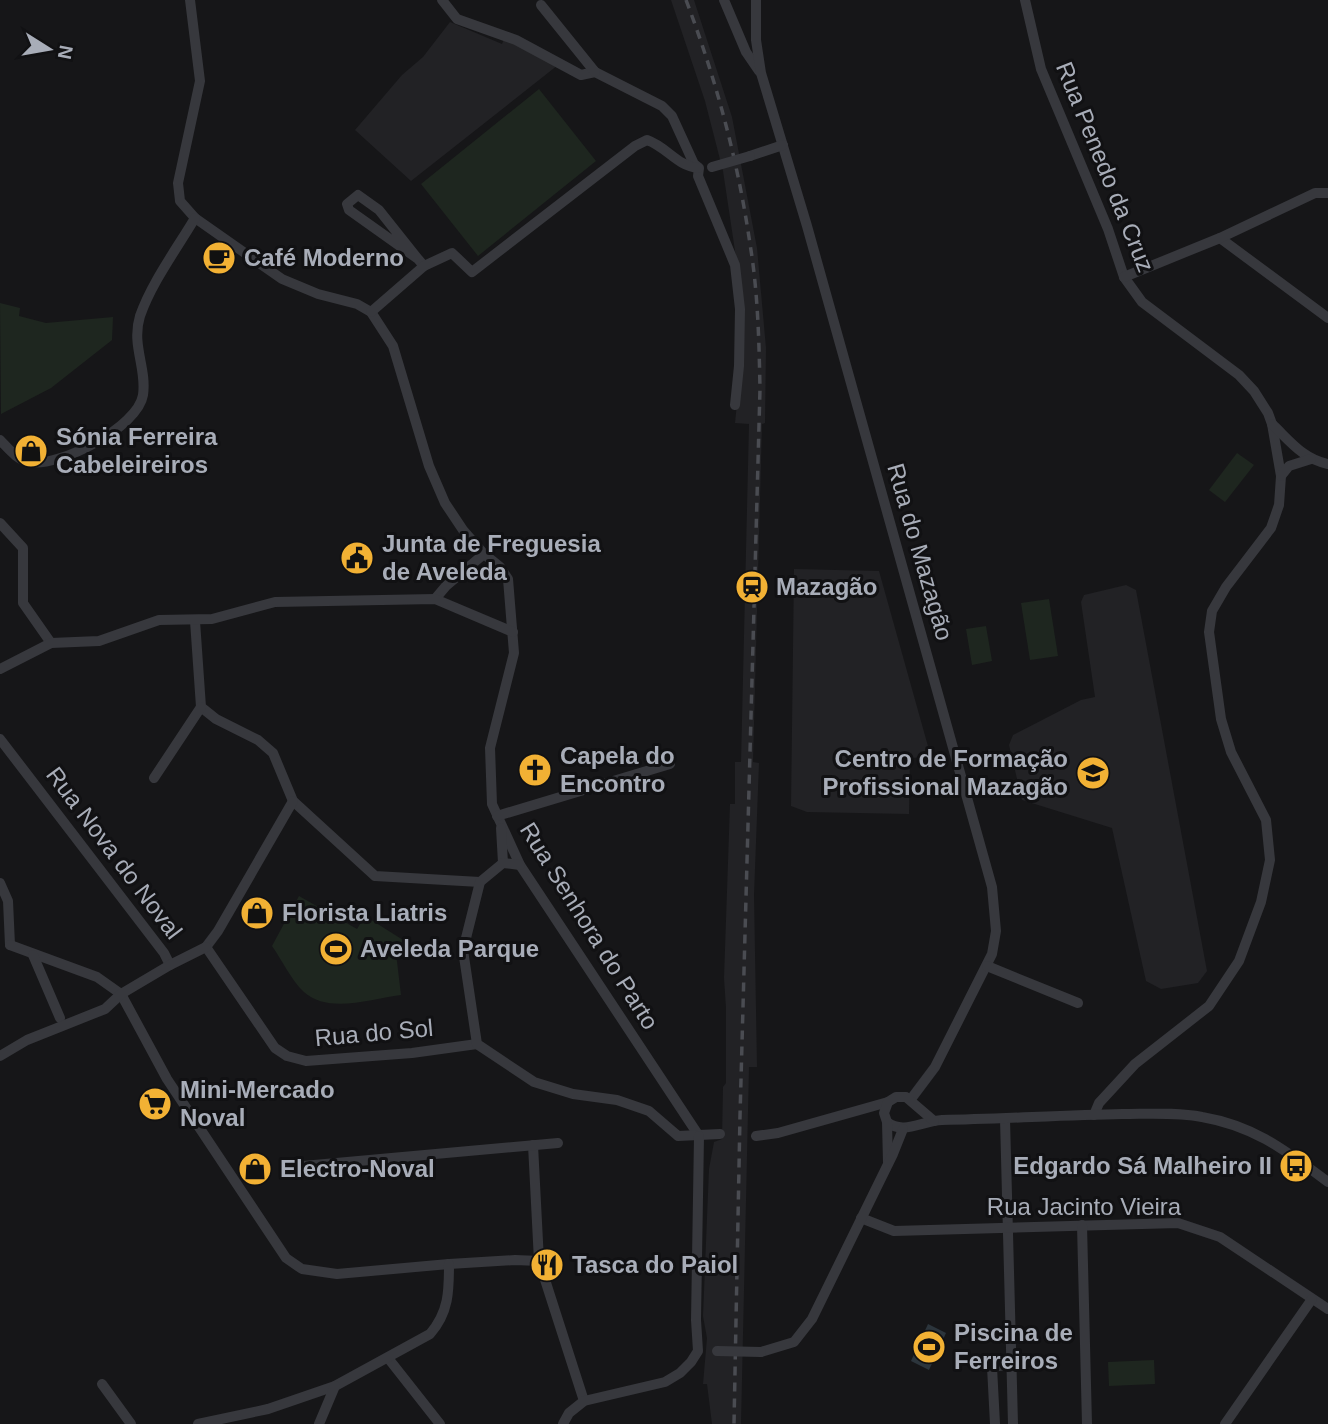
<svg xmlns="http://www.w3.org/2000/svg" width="1328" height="1424" font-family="Arial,sans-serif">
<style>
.built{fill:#222225}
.grass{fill:#1e261f}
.water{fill:#2c353c}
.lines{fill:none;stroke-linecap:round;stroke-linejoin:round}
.minor{stroke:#37383d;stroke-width:10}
.rail{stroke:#4a4c52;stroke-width:3.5;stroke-dasharray:9 7;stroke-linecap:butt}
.minor-bridge{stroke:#37383d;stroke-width:10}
.labels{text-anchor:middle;stroke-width:6;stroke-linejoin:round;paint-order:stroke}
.street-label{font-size:24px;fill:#a8adb8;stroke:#111113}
.poi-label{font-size:24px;font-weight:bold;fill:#a8adb8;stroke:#111113;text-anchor:start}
</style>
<rect width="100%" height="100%" fill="#161618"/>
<!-- built -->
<g class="built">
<path d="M671,0H694L732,117L757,248L766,348L765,423L762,424L753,762L759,763L754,895L757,1067H749L741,1424H712L707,1384H703L707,1338L703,1316L709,1169L714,1142L722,1139L723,1087L726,1083V1008L724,978L730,804H735V762H741L749,424L735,423L741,364L740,284L723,171L705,101Z"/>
<path d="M450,22L502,44L504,39L558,65L411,181L355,130L402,75L423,57Z"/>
<path d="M794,569L879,571L931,757L910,758L909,814L807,812L791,806Z"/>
<path d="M1126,585L1136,590L1207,971L1198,983L1161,989L1146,981L1112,828L1022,800L1009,745L1013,735L1081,700L1095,697L1081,602L1084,595Z"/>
</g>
<!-- grass -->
<g class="grass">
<path d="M539,89L596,161L478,256L421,184Z"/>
<path d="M0,303L20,308L19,316L46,323L113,317L112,340L51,388L1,414Z"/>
<path d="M1237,453L1254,465L1225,502L1209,490Z"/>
<path d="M1049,599L1058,656L1030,660L1021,603Z"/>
<path d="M986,626L992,661L972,665L966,629Z"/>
<path d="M299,896L357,929L365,916L403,940L396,953L401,995C371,999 328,1014 304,992C291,980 282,960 272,946Z"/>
<path d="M1154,1360L1155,1384L1109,1386L1108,1362Z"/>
</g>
<!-- water -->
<path class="water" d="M928,1324L946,1333L929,1370L911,1361Z"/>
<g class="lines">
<!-- minor -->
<g class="minor">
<path d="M190,0L200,81L178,183L180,201L195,218L282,279L318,294L357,304L371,312L393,346L429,466L445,503L463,530L484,554L500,567L508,579L514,653L490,748L492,804L520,865L699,1136"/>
<path d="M442,0L457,19L516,40L581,75L595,72L662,106L672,116L694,164L699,168L698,176L735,265L740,309L739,366L735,405"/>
<path d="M724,0L746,52L759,71"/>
<path d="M756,0V40L761,73L807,226L992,887L996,931L992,954L935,1067L911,1099"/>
<path d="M1025,0L1041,69L1108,229L1124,277L1142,302L1239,375L1254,391L1268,413L1272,424L1281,476L1279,505L1271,528L1226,587L1212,611L1209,632L1221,719L1231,752L1266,820L1270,860L1261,902L1239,961L1209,1006L1135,1064L1099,1103L1094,1115"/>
<path d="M541,5L595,72"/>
<path d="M750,156L783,145"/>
<path d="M1220,238L1328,318"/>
<path d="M418,259L379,210L358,195L347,204L349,210L418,259L424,266"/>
<path d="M1124,277L1220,238L1315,193H1328"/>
<path d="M371,312L424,266L452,253L472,272L635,146L647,140C667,147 677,166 698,168"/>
<path d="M1272,424C1290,441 1303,459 1328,464"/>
<path d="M0,440C8,448 17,460 29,462C59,468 138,427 143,395C147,368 131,345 140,316C152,282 176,250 195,218"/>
<path d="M1281,476L1289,466L1311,459"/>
<path d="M0,523L23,548V603L51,643"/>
<path d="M435,599L446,586L484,554"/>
<path d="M195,621L201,707L216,719L258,740L273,753L293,801L375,876L480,882"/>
<path d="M0,669L51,643L99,641L159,620L212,619L275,602L435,599L513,632"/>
<path d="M0,739L164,953L170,965"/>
<path d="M154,778L201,707"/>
<path d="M293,801L218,931L206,947L275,1048L287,1056L306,1061L412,1053L477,1044"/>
<path d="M497,816L670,764"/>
<path d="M501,828L503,863"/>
<path d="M520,865L503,863L480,882L463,950L477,1044L534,1082L573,1094L617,1100L649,1111L678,1136L720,1134"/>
<path d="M0,883L8,901L10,945"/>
<path d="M10,945L97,977L121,994L167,1079L286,1258L302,1269L337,1274L449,1264L515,1260L539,1261"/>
<path d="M33,955L60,1018"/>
<path d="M987,966L1078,1003"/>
<path d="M0,1056L27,1040L105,1009L121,994L170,965L206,947"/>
<path d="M1005,1119L1013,1424"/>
<path d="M887,1122C903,1135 922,1121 942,1120C1002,1119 1062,1115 1122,1114C1148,1114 1177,1112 1202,1117C1255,1126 1286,1151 1328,1182"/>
<path d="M756,1136L778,1133L888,1102"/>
<path d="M533,1145L539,1261L584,1401"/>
<path d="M888,1163L887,1122L884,1113L888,1102L896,1097H906L934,1121"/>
<path d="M303,1166L558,1143"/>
<path d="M861,1218L894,1231L1178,1223L1220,1237L1328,1309"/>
<path d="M1082,1225L1087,1424"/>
<path d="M761,1352L794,1342L812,1319L893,1154L903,1129"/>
<path d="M388,1358L440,1424"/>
<path d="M102,1384L131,1424"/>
<path d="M198,1424L268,1409L335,1386L430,1334C449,1312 449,1291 449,1264"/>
<path d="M319,1424L335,1386"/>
<path d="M563,1424L569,1413L584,1401L665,1382L680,1373L691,1362L698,1351L696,1320L699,1136"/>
<path d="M995,1424L992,1367L1012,1364"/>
<path d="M1225,1424L1312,1299"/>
</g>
<!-- rail -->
<path class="rail" d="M686,0C716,79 738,161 750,244C758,292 759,341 760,389L740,1116L734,1424"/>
<!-- minor-bridge -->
<g class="minor-bridge">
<path d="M712,167L750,156"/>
<path d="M717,1351L761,1352"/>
</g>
</g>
<!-- icons -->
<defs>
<symbol id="cafe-disc" viewBox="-11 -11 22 22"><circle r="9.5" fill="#f2b134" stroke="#111113"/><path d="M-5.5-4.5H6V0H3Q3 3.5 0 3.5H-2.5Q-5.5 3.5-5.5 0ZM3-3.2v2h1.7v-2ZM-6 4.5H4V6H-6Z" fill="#111"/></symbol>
<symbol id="shop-disc" viewBox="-11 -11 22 22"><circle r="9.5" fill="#f2b134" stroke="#111113"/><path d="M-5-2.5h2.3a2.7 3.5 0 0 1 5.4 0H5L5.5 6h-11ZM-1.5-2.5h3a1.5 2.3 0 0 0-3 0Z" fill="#111"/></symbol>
<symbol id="civic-disc" viewBox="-11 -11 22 22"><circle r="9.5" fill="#f2b134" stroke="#111113"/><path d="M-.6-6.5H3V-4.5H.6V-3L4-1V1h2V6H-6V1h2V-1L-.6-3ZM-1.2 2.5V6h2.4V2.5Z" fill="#111"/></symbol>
<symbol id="station-disc" viewBox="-11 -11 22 22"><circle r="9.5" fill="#f2b134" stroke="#111113"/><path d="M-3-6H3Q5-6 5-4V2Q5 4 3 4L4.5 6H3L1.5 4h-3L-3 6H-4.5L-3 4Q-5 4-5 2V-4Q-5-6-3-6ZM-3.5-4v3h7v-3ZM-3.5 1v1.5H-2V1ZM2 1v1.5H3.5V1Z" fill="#111"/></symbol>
<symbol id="church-disc" viewBox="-11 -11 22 22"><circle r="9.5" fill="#f2b134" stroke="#111113"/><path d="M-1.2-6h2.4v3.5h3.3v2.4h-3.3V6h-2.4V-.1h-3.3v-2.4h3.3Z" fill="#111"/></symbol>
<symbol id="university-disc" viewBox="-11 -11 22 22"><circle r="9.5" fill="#f2b134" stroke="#111113"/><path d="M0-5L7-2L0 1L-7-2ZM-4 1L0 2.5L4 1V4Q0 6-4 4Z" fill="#111"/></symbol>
<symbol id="stadium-disc" viewBox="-11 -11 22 22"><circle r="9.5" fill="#f2b134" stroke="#111113"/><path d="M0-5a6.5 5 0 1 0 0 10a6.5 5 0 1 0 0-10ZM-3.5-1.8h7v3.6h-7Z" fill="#111"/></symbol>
<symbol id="supermarket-disc" viewBox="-11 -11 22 22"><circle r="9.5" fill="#f2b134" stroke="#111113"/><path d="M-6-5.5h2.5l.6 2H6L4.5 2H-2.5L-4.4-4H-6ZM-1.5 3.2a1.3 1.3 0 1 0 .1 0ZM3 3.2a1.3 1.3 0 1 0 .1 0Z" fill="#111"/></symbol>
<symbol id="bus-disc" viewBox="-11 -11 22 22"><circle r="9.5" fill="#f2b134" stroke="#111113"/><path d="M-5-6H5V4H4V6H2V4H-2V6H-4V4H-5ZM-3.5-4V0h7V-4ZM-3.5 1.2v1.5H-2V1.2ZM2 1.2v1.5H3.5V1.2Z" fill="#111"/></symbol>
<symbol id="restaurant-disc" viewBox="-11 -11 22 22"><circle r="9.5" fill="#f2b134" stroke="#111113"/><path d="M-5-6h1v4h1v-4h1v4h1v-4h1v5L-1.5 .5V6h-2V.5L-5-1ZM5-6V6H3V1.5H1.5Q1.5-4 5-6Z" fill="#111"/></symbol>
</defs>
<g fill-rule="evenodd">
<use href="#cafe-disc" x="200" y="239" width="38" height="38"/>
<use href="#shop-disc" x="12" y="432" width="38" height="38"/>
<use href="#civic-disc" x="338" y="539" width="38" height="38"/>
<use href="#station-disc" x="733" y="568" width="38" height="38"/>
<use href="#church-disc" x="516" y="751" width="38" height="38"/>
<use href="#university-disc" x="1074" y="754" width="38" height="38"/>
<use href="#shop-disc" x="238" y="894" width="38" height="38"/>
<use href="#stadium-disc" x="317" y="930" width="38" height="38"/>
<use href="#supermarket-disc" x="136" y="1085" width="38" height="38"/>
<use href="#bus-disc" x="1277" y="1147" width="38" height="38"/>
<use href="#shop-disc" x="236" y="1150" width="38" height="38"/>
<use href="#restaurant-disc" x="528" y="1246" width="38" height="38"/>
<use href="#stadium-disc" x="910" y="1328" width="38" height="38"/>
</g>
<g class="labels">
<!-- street labels -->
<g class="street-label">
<text transform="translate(1105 167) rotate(68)" y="8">Rua Penedo da Cruz</text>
<text transform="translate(920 552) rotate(74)" y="8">Rua do Mazagão</text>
<text transform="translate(114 853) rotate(53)" y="8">Rua Nova do Noval</text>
<text transform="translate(589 926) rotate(58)" y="8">Rua Senhora do Parto</text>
<text transform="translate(374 1033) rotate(-5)" y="8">Rua do Sol</text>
<text x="1084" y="1215">Rua Jacinto Vieira</text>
</g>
<!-- poi labels -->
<g class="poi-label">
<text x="244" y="266">Café Moderno</text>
<text x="56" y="445">Sónia Ferreira<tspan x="56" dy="28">Cabeleireiros</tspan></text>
<text x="382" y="552">Junta de Freguesia<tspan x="382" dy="28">de Aveleda</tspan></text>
<text x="776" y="595">Mazagão</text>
<text x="560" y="764">Capela do<tspan x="560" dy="28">Encontro</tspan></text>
<text x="1068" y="767" text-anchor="end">Centro de Formação<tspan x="1068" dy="28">Profissional Mazagão</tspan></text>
<text x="282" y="921">Florista Liatris</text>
<text x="360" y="957">Aveleda Parque</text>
<text x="180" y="1098">Mini-Mercado<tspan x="180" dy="28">Noval</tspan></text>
<text x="1272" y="1174" text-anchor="end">Edgardo Sá Malheiro II</text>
<text x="280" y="1177">Electro-Noval</text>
<text x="572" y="1273">Tasca do Paiol</text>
<text x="954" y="1341">Piscina de<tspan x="954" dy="28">Ferreiros</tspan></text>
</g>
</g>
<!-- north arrow -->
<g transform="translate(49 49) rotate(101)" stroke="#111113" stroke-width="5" paint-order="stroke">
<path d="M0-5L12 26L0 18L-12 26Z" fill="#a8adb8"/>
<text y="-10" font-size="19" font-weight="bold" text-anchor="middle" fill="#a8adb8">N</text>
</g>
</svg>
